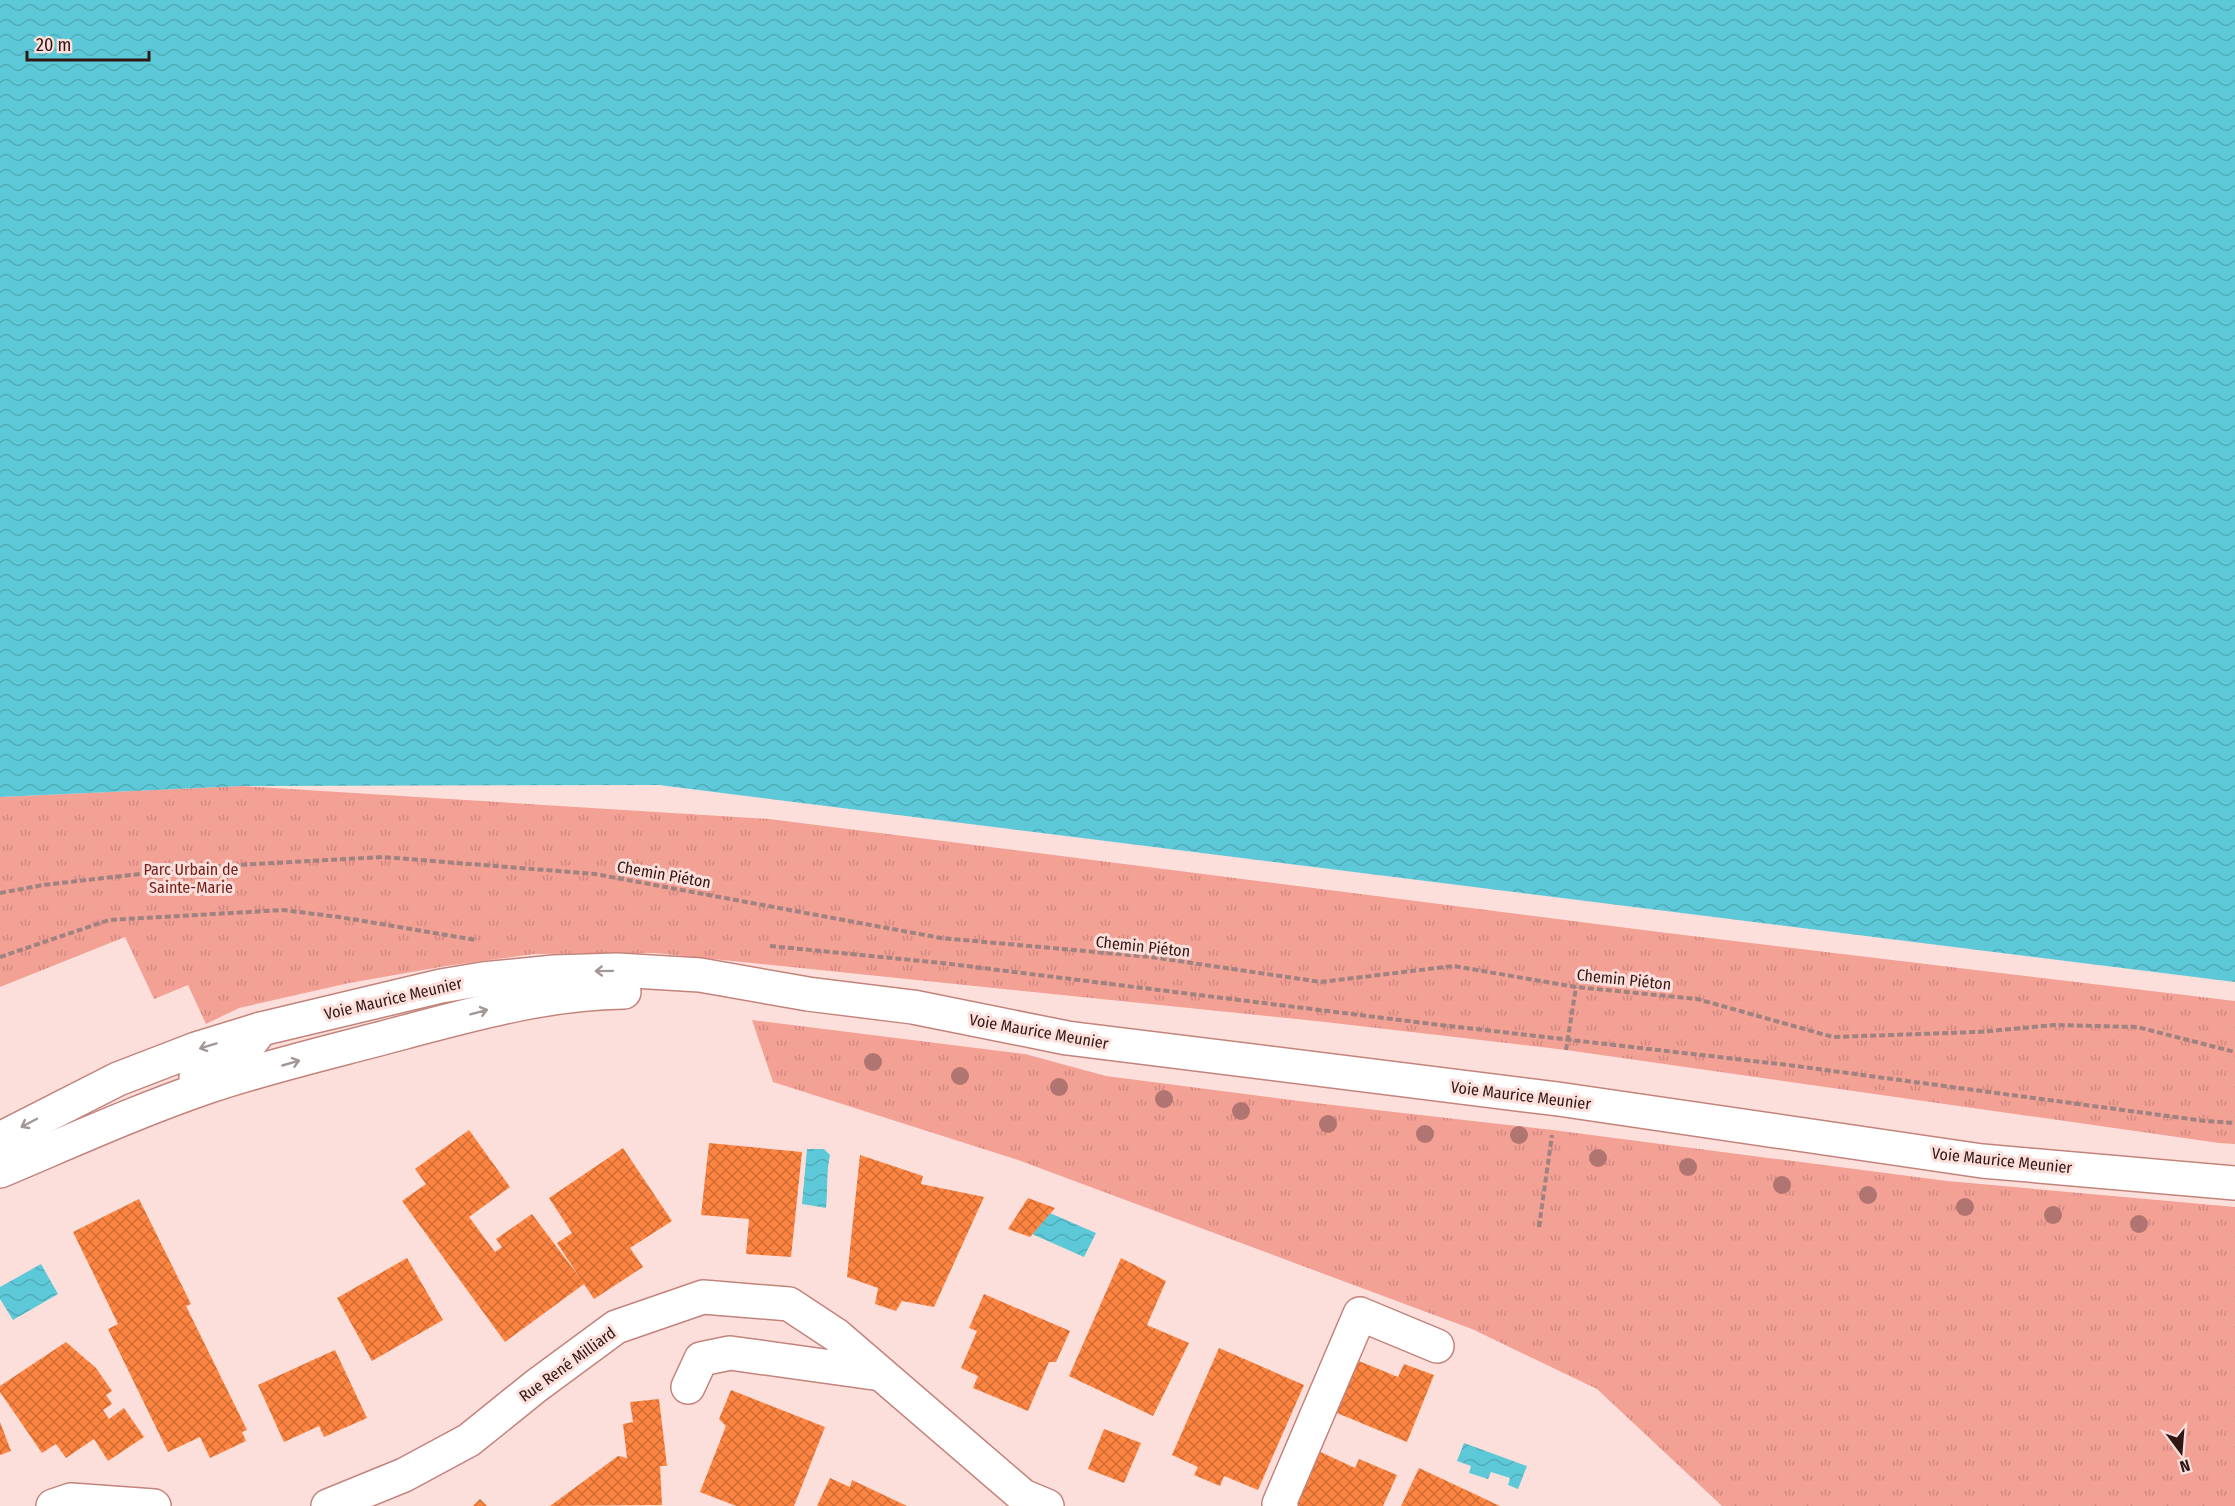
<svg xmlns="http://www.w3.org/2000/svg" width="2235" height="1506" font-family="'Fira Sans Condensed',sans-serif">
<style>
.grass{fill:url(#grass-tufts)}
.water{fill:url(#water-waves)}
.building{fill:url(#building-cross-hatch)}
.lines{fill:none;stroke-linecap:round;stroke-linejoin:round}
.minor-casing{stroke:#c3837b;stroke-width:36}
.major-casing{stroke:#c3837b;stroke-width:36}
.path{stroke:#9f8380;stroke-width:4;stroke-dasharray:6 3;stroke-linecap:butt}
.minor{stroke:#fff;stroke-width:33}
.major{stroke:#fff;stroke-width:33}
.tree{fill:#b07570}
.oneway{stroke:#a29795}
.labels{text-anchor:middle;stroke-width:6;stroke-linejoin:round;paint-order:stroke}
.park-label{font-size:16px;fill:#721e19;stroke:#fcdfdb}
.street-label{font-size:16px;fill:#301714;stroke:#fcdfdb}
</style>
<defs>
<pattern id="grass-tufts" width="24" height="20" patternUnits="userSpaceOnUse" patternTransform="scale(1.5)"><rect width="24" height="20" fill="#f3a095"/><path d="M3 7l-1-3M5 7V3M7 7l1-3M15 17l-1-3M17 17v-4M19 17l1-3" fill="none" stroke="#d18980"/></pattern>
<pattern id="water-waves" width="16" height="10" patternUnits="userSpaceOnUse" patternTransform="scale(1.5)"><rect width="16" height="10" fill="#5dc9d8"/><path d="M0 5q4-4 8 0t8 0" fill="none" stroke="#51acb8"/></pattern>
<pattern id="building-cross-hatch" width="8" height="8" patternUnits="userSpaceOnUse" patternTransform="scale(1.5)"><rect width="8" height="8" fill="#fe8541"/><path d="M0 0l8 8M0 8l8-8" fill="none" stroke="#ce6c35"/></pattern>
</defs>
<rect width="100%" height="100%" fill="#fcdfdb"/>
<!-- grass -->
<g class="grass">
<path d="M242,786L769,819L1659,932L2235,1001V1144L2219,1143L1566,1050L1325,1022L655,953L534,954L446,966L349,983L239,1008L206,1024L188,985L154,999L125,937L0,987V797Z"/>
<path d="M752,1020L1025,1054L1106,1076L1315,1103L1553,1130L1947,1181L2235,1207V1506H1722L1597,1389L1472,1329L1015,1159L773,1082Z"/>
</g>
<!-- water -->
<g class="water">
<path d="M0,0H2235V982L659,785L242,786L0,797Z"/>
<path d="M807,1149H824L830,1155C826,1173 828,1190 826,1208L802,1204Z"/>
<path d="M1043,1210L1096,1233L1084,1257L1032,1234Z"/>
<path d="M41,1264L58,1294L13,1320L0,1299V1287Z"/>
<path d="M1464,1443L1527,1466L1518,1489L1508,1485L1510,1478L1491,1472L1488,1479L1469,1473L1471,1466L1457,1461Z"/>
</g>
<!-- building -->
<g class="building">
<path d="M469,1130L510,1187L469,1217L495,1252L502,1247L496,1239L532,1214L580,1278L557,1243L572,1233L549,1198L623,1148L672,1221L630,1248L643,1267L594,1299L584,1284L505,1342L402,1201L426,1184L415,1169Z"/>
<path d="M709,1143L802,1152L791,1257L746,1254L749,1219L701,1215Z"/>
<path d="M860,1155L923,1176L921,1184L984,1197L934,1307L902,1301L896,1311L875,1304L878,1288L847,1277Z"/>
<path d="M1028,1198L1055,1208L1030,1237L1008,1229Z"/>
<path d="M139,1199L191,1304L186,1306L247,1430L242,1432L246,1441L210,1458L200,1437L168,1452L108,1329L118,1324L73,1232Z"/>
<path d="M407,1258L443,1320L372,1361L337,1298Z"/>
<path d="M1121,1258L1166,1281L1147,1325L1189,1343L1153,1416L1069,1376Z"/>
<path d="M984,1294L1070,1331L1056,1362H1049L1028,1411L973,1388L978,1376L961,1368L977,1331L969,1328Z"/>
<path d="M66,1342L96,1368L112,1391L106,1395L112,1404L103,1410L109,1419L124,1408L144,1437L108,1461L94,1439L66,1458L56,1444L42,1453L0,1392V1386Z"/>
<path d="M1219,1348L1304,1385L1258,1490L1224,1476L1220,1486L1194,1475L1198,1467L1172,1455Z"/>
<path d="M335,1350L367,1418L324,1437L319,1426L284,1442L258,1385Z"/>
<path d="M1354,1359L1398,1377L1404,1364L1434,1375L1407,1442L1332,1411Z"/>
<path d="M731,1390L825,1427L794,1506H736L700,1492L726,1426L719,1419Z"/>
<path d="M659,1399L667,1466H660L662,1505L550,1506L618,1456L627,1458L623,1424L633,1422L630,1402Z"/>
<path d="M0,1422L11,1451L0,1455Z"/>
<path d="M1104,1429L1141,1443L1124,1483L1088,1469Z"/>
<path d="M1314,1449L1355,1468L1359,1459L1397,1475L1383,1506H1288Z"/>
<path d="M1419,1468L1500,1506H1401Z"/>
<path d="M830,1478L850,1487L852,1480L907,1506H817Z"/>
<path d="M480,1499L487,1506H473Z"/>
</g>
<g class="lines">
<defs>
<g id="minor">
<path d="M196,1077L234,1064L261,1029"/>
<path d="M688,1387L701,1359L730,1353L881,1374"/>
<path d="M53,1506L71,1500L154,1506"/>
<path d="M328,1506L404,1475L469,1440L536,1386L616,1327L703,1297L789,1304L836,1335L1023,1496L1047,1506"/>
<path d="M1281,1506L1279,1504L1360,1314L1437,1346"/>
</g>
<g id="major">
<path d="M0,1139L118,1079L196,1049L261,1029L441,986L483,979L554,972L617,970L700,975L808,994L913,1007L1067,1038L1558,1099L1982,1161L2235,1183"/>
<path d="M0,1171C69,1142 137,1111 207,1087C272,1065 339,1050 405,1032C477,1013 548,993 624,992"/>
</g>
</defs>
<!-- minor casing -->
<use href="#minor" class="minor-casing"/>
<!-- major casing -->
<use href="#major" class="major-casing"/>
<!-- path -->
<g class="path">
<path d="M0,893L43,885L201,867L383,857L595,874L941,938L1151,957L1321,982L1453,966L1576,987L1697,999L1833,1037L1978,1032L2055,1025L2137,1027L2235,1052"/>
<path d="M770,946L942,963L1432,1024L1788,1065L2205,1121L2235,1123"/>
<path d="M0,957L109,920L283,910L339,917L476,940"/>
<path d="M1566,1050L1576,987"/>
<path d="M1539,1227L1552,1135"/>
</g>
<!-- minor -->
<use href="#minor" class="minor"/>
<!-- major -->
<use href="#major" class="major"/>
</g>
<!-- trees -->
<g class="tree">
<circle cx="873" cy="1062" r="9"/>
<circle cx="960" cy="1076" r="9"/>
<circle cx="1059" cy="1087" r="9"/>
<circle cx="1164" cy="1099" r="9"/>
<circle cx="1241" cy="1111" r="9"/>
<circle cx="1328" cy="1124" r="9"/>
<circle cx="1425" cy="1134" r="9"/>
<circle cx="1519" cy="1135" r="9"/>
<circle cx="1598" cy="1158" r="9"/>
<circle cx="1688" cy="1167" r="9"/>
<circle cx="1782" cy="1185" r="9"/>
<circle cx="1868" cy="1195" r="9"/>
<circle cx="1965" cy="1207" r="9"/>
<circle cx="2053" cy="1215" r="9"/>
<circle cx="2139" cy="1224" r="9"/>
</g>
<!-- one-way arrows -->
<defs><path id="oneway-shaft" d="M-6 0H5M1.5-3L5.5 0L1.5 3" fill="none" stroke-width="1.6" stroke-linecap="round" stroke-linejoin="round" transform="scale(1.5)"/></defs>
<g class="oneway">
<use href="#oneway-shaft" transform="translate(604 971) rotate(179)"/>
<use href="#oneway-shaft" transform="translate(479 1012) rotate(-15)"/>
<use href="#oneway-shaft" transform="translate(208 1046) rotate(163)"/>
<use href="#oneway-shaft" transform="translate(291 1063) rotate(-16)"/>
<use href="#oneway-shaft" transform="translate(29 1123) rotate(152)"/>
</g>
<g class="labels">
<!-- park labels -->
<g class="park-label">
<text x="191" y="875">Parc Urbain de<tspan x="191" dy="18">Sainte-Marie</tspan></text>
</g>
<!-- street labels -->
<g class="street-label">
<text transform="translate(664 874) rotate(10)" y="6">Chemin Piéton</text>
<text transform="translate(1143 946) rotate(6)" y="6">Chemin Piéton</text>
<text transform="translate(1624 979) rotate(6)" y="6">Chemin Piéton</text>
<text transform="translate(393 998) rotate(-13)" y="6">Voie Maurice Meunier</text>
<text transform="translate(1039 1031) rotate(10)" y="6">Voie Maurice Meunier</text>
<text transform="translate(1521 1095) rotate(7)" y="6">Voie Maurice Meunier</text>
<text transform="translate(2002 1160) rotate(6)" y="6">Voie Maurice Meunier</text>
<text transform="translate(567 1364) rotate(-36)" y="6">Rue René Milliard</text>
</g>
</g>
<!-- north arrow -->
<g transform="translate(2181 1452) rotate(164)" stroke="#fcdfdb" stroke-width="4.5" paint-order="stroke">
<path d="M0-4.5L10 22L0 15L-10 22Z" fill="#301714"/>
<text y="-9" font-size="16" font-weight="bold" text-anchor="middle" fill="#301714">N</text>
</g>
<!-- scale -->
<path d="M27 51v9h122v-9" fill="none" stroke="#301714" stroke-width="3"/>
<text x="36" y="51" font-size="18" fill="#301714" stroke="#fcdfdb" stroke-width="4.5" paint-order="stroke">20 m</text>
</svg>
